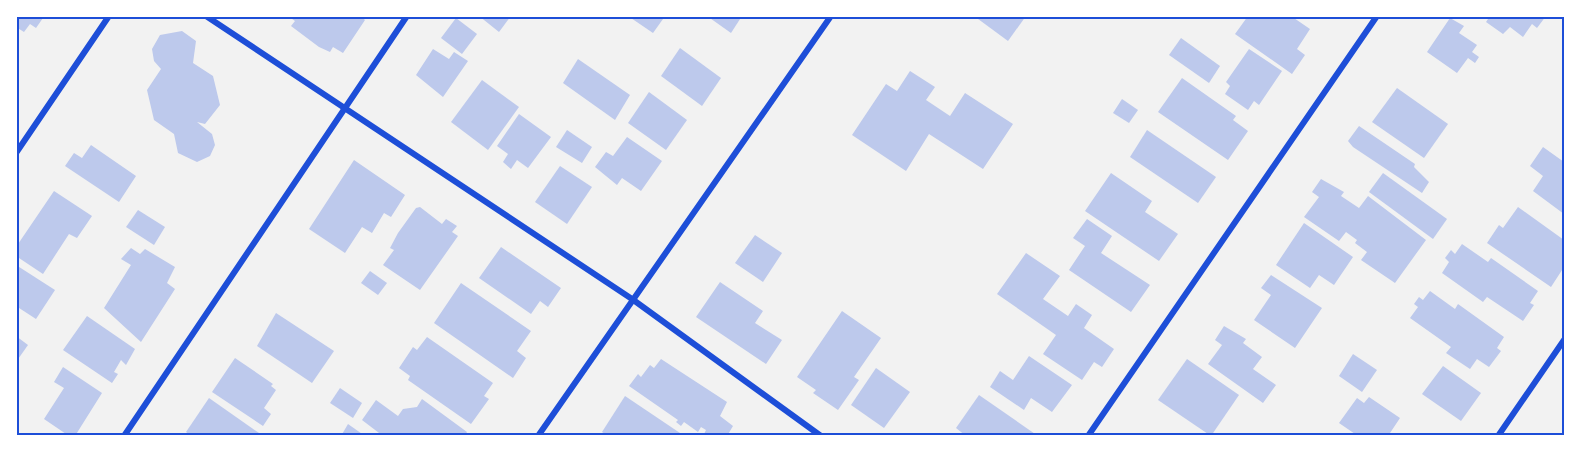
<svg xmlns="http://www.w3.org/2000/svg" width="1581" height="452" font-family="Figtree,sans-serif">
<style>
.building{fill:#bdc9ec}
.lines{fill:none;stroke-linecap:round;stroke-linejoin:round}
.minor{stroke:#1d4ed8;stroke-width:6}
.neatline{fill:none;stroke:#1d4ed8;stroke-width:2}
</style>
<rect width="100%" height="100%" fill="#f2f2f2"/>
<!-- building -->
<g class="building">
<path d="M16,16H40L43,18L36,28L30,24L24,32L16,27Z"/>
<path d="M288,16H360L365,20L343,53L333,47L330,52L319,47L291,26L295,21Z"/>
<path d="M479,16H511L499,32Z"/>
<path d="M628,16H659L663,19L653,33Z"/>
<path d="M707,16H742L731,33Z"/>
<path d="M974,16H1026L1008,41Z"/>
<path d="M1248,16H1291L1310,29L1297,49L1305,55L1292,74L1235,34Z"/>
<path d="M1490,16H1546L1537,28L1532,24L1523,37L1510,27L1503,34L1486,22Z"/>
<path d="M456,18L477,34L462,54L441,38Z"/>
<path d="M1450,18L1464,26L1459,33L1477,45L1472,52L1479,57L1475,63L1468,58L1457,73L1427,52Z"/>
<path d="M182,31L196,41L193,63L213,76L220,105L205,124L197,122L212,134L215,145L210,156L197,162L178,153L174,134L154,120L147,90L161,69L154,61L152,49L160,35Z"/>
<path d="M1181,38L1220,66L1209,83L1169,55Z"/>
<path d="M680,48L721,78L702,106L661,76Z"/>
<path d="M433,49L449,59L454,52L468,61L443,97L416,75Z"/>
<path d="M1249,49L1282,71L1259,105L1254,101L1248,110L1225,94L1230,86L1226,82Z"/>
<path d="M578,59L630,95L615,120L563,83Z"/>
<path d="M910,71L935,87L926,100L950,116L965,93L1013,124L983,169L929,134L906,171L852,135L886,84L897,91Z"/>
<path d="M1182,78L1236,116L1233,120L1248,131L1228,160L1158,112Z"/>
<path d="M482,80L519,107L488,150L451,122Z"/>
<path d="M1397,88L1448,124L1424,158L1372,122Z"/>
<path d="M649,92L687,120L666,150L628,123Z"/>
<path d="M1122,99L1138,110L1129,123L1113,113Z"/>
<path d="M519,114L551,137L528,168L517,160L511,169L503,162L508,154L497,146Z"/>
<path d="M1359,126L1415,164L1414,167L1429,182L1422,193L1353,147L1348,141Z"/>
<path d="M567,130L592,147L582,163L556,147Z"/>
<path d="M1147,130L1216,177L1198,203L1130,157Z"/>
<path d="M627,137L662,161L641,191L622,178L617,185L595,167L606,152L613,156Z"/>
<path d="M91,145L136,176L119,202L65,166L74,153L82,158Z"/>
<path d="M1543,147L1564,162V214L1533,191L1543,176L1530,166Z"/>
<path d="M354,160L405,195L391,217L384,213L372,233L362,227L345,253L309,229Z"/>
<path d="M560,166L592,187L567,224L535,202Z"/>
<path d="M1111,173L1152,201L1145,212L1178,234L1159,261L1085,211Z"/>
<path d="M1383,173L1447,219L1433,239L1369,192Z"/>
<path d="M1321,179L1344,192L1341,196L1359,208L1368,196L1426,240L1395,283L1361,260L1367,252L1355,243L1357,240L1346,232L1339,241L1304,217L1319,197L1312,192Z"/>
<path d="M54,191L92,216L77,238L69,234L43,274L16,256V247Z"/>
<path d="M420,207L442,224L446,219L457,226L452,232L458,236L420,290L383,265L394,250L390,248L398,233L416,208Z"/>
<path d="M1518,207L1564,240V267L1551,287L1487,243L1499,225L1503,228Z"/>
<path d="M138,210L165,227L154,245L126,227Z"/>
<path d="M1087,219L1112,236L1101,253L1150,285L1131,312L1069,270L1085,246L1073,238Z"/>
<path d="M1304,223L1353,257L1334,285L1319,275L1310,288L1276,265Z"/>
<path d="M755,235L782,253L763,282L735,263Z"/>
<path d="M1462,244L1488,262L1491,258L1538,291L1530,303L1534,305L1523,321L1487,297L1483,302L1442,273L1449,262L1445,258L1451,250L1455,254Z"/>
<path d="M501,247L561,288L548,307L540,301L531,314L479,278Z"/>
<path d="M131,248L140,254L145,249L175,267L167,283L175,289L141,342L104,308L131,265L121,259Z"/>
<path d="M1026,253L1060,276L1043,299L1068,316L1076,304L1092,315L1084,328L1114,349L1102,367L1094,362L1082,380L1043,354L1056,335L997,294Z"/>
<path d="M16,265L55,290L36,319L16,306Z"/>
<path d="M370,271L387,283L378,295L361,283Z"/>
<path d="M1271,275L1322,308L1295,348L1254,320L1271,295L1261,288Z"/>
<path d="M720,282L763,311L755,323L782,340L766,364L696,317Z"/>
<path d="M461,283L531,331L517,351L526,358L513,378L434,323Z"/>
<path d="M1430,291L1455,309L1458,304L1504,337L1497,348L1501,351L1489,367L1477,359L1470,369L1446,353L1451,347L1410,318L1418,307L1414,304L1419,297L1423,300Z"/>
<path d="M842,311L881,338L854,377L859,380L838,410L813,393L816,390L797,377Z"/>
<path d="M276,313L334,351L312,383L257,346Z"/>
<path d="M87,316L135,349L126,365L121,360L114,372L118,374L112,383L63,350Z"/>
<path d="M1224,326L1246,339L1243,343L1262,357L1253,369L1276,385L1263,403L1208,364L1222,345L1215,340Z"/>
<path d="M16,336L28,345L16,362Z"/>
<path d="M427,337L493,383L484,396L489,399L471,424L408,380L410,376L399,368L413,347L417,350Z"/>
<path d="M1353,354L1377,370L1362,392L1339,376Z"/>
<path d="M1029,356L1072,385L1052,412L1031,398L1024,410L990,387L1000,371L1013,380Z"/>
<path d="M235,358L273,384L271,386L276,390L264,408L271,414L263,426L212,392Z"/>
<path d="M661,359L727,402L720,416L733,426L727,436H703L706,430L701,427L698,432L684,422L681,426L676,422L678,420L629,386L638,374L641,377L650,365L654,368Z"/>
<path d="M1187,359L1239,395L1211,436L1158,400Z"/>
<path d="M1443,366L1481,393L1461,421L1422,394Z"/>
<path d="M63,367L102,393L75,436H69L44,419L64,388L54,382Z"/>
<path d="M876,368L910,392L884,428L851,405Z"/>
<path d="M340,388L362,403L353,418L330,403Z"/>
<path d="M979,395L1038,436H966L956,428Z"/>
<path d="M625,396L680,433L678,436H608L602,432Z"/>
<path d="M1369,397L1400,418L1388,436H1358L1339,423L1357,398L1364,403Z"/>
<path d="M209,398L259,433L257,436H191L186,432Z"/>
<path d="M422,399L467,432L465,436H383L362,420L376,400L398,416L403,409L417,407Z"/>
<path d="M348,424L365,436H341Z"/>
</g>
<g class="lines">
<!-- minor -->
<g class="minor">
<path d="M206,16L632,299L821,436"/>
<path d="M16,153L109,16"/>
<path d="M124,436L407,16"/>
<path d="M538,436L831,16"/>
<path d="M1088,436L1377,16"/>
<path d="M1498,436L1564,340"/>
</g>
</g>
<!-- border -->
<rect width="1581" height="452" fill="none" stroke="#ffffff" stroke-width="36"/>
<rect x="18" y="18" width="1545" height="416" class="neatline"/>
</svg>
